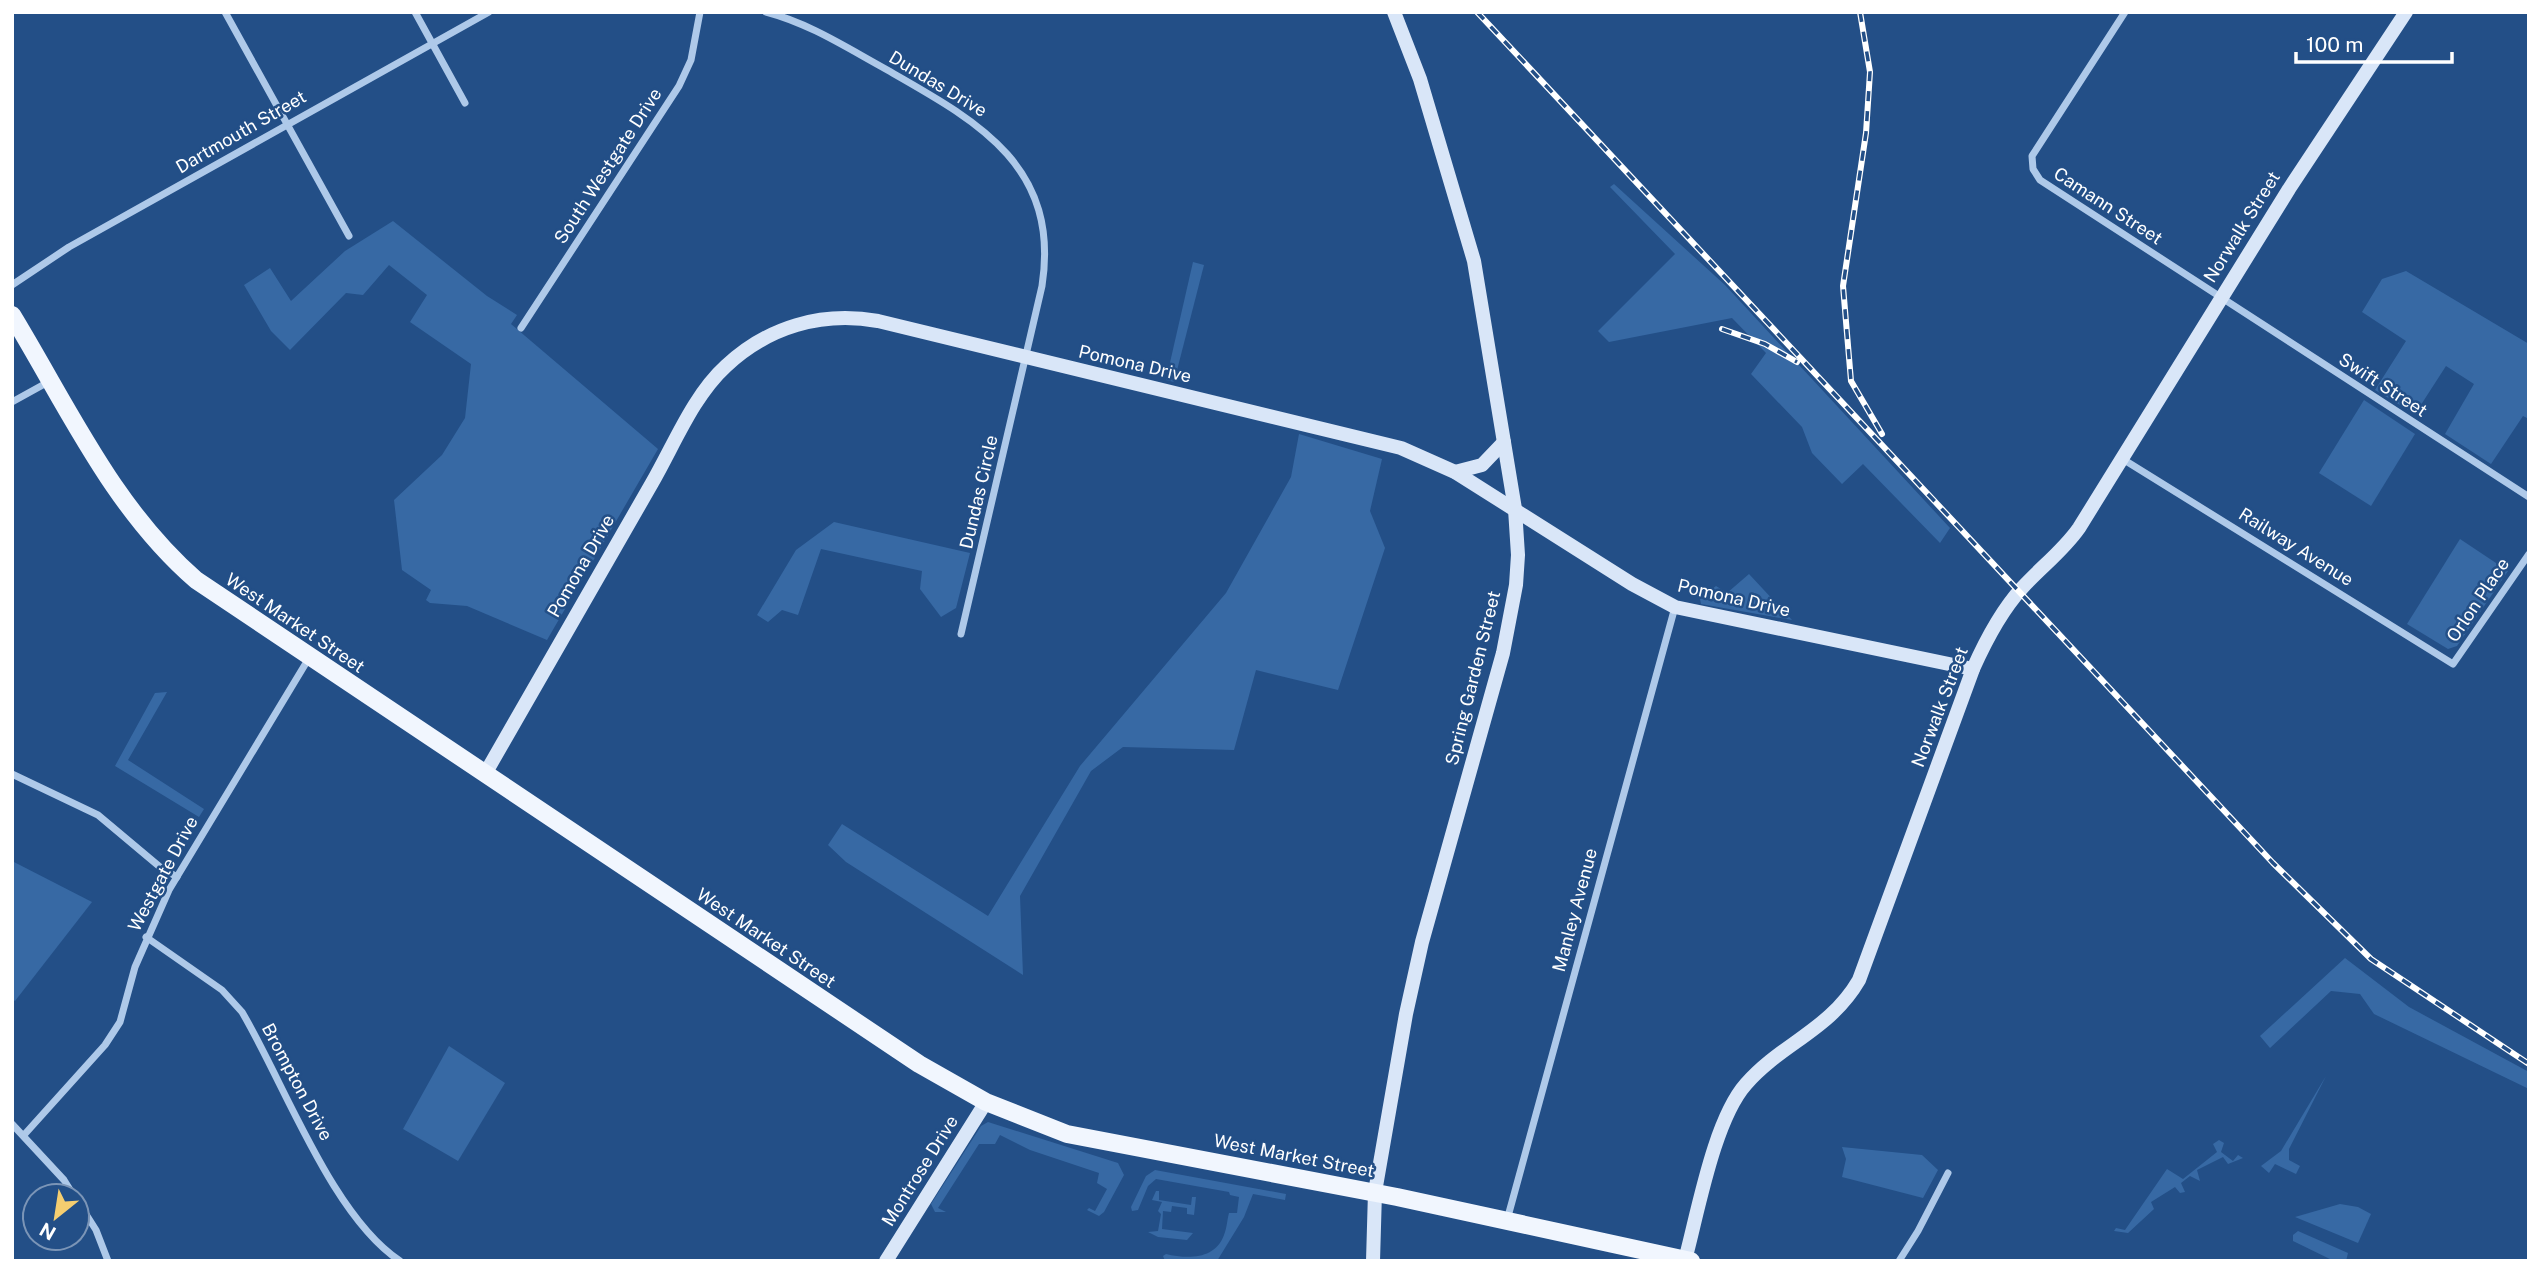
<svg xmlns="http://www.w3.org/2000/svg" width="2541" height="1273" font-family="'Public Sans',sans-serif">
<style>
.green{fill:#3769a4}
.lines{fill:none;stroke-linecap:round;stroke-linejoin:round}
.street{stroke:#aec9e9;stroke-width:7}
.secondary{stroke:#d9e6f8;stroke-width:14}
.primary{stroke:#f1f6fe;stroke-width:18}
.rail-casing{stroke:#fff;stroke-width:6}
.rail{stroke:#234f87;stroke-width:3.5;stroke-dasharray:10;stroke-linecap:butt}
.labels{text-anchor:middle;stroke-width:5;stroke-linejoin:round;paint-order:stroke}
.street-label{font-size:18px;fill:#fff;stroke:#234f87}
</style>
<rect width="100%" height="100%" fill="#234f87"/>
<!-- green -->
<g class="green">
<path d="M1614,184L1725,285L1950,528L1940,543L1863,464L1842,484L1812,453L1802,427L1751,374L1766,353L1732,318L1609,342L1598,331L1675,254L1610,187Z"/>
<path d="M393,221L487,296L517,315L511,324L658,449L547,640L467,606L430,603L426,600L431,590L402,570L394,500L442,455L465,418L471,364L410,322L427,295L389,265L363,295L346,293L290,350L271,331L244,285L270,268L291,301L345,251Z"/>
<path d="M1193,262L1204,265L1174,382L1166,380Z"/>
<path d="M2406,271L2529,344V419L2523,416L2491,464L2445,434L2474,384L2446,366L2415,414L2375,390L2406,341L2362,312L2382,279Z"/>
<path d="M2364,400L2415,434L2371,506L2319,473Z"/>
<path d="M1299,434L1382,459L1370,511L1385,548L1338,690L1256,670L1234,750L1123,747L1091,771L1020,896L1023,975L846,862L828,845L842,824L988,916L1080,766L1226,593L1291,477Z"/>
<path d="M834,522L970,553L956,608L941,617L920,589L922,571L821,549L798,615L782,610L768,622L757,615L796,550Z"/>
<path d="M2460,539L2508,571L2457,646L2448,649L2407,624Z"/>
<path d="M1749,574L1792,620L1701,604L1700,599L1716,586L1727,593Z"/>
<path d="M167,692L128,760L204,809L199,817L115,766L155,693Z"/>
<path d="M12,861L92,902L15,1001L12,999Z"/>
<path d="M2345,958L2409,1007L2529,1072V1089L2374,1014L2360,994L2331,991L2270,1048L2260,1036Z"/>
<path d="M449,1046L505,1083L458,1161L403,1129Z"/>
<path d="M2326,1076L2289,1149V1160L2300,1166L2296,1174L2275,1164L2269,1173L2261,1166L2281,1151Z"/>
<path d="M988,1122L1118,1163L1124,1175L1104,1212L1099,1216L1087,1210L1089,1208L1095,1211L1107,1189L1097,1183L1099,1173L1030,1150L1000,1135L995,1144H979L938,1208L946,1212H935L931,1204L981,1126Z"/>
<path d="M2219,1140L2224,1143L2221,1152L2233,1161L2238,1155L2243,1158L2228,1164L2223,1157L2197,1170L2200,1181L2190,1176L2181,1183L2185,1192L2180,1193L2175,1187L2151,1202L2154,1209L2128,1233L2114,1231L2116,1228L2125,1230L2167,1169L2183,1179L2217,1152L2213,1144Z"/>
<path d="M1842,1147L1922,1155L1938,1170L1923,1198L1842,1177L1846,1159Z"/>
<path d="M1155,1170L1286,1194L1285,1200L1253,1194L1244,1217L1217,1261H1165L1163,1256L1166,1254C1187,1259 1215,1260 1224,1235C1227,1228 1227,1220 1229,1213H1237L1239,1197L1230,1195L1229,1192L1156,1179L1148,1186L1138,1210L1132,1211L1131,1207L1146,1176Z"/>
<path d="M1156,1191H1159V1200L1191,1205L1192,1197H1196L1194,1215L1187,1214V1208L1172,1206L1171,1212L1163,1211L1162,1229L1193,1233L1187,1240L1158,1237L1148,1232L1158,1231L1161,1214L1158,1211L1162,1202L1152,1200Z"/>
<path d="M2340,1204L2358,1207L2371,1214L2358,1243L2295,1217Z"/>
<path d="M2298,1231L2348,1253L2346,1261H2334L2293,1241V1235Z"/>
</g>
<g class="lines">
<!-- street -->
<g class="street">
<path d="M225,12L349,236"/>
<path d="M415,12L465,103"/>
<path d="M766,12C808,23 844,46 882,67C973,119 1061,163 1042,286L961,634"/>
<path d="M2125,12L2032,156L2033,169L2040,180L2529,497"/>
<path d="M12,285L69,247L489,12"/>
<path d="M521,328L679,86L691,60L700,12"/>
<path d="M12,402L50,381"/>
<path d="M2121,458L2453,664L2529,554"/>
<path d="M12,774L98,815L160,867L177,877"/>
<path d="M146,937L222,990L242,1012C285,1085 332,1216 400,1261"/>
<path d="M12,1124L64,1180L74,1196"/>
<path d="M24,1135L105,1045L120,1022L135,967L169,890L309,658"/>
<path d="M77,1200L96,1230L108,1261"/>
<path d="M1507,1220L1675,607"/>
<path d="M1899,1261L1918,1231L1948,1173"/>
</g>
<!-- secondary -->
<g class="secondary">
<path d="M1455,472L1482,465L1504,442"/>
<path d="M485,774C541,677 596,580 652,483C674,445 693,396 726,366C768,327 821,311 878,321L1401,448L1455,472L1632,584L1675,607L1973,669"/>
<path d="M1685,1260C1698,1212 1714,1120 1746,1084C1782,1043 1830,1030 1859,980L1973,669C1985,642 2001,611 2022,588C2041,567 2063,551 2079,528L2289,189L2406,12"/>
<path d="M886,1261L986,1102"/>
<path d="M1373,1261L1375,1192L1406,1014L1422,942L1503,653L1516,585L1518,555L1515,509L1474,261L1420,79L1394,12"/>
</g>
<!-- primary -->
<path class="primary" d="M12,315C68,407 113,508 196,580L919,1064L986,1102L1067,1134L1397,1197L1691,1261"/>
<defs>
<g id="rail">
<path d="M1477,12L2273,863L2371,959L2529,1064"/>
<path d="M1860,12L1870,72L1866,133L1843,286L1851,381L1882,434"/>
<path d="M1722,329L1765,344L1797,362"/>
</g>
</defs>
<!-- rail casing -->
<use href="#rail" class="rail-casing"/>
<!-- rail -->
<use href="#rail" class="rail"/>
</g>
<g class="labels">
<!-- street labels -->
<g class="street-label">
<text transform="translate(938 84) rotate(31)" y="6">Dundas Drive</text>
<text transform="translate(241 132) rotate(-30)" y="6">Dartmouth Street</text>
<text transform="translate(608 166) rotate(-57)" y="6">South Westgate Drive</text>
<text transform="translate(2108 206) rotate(33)" y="6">Camann Street</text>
<text transform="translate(2242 227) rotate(-58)" y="6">Norwalk Street</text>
<text transform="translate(1135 364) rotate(13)" y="6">Pomona Drive</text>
<text transform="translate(2383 385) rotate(33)" y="6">Swift Street</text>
<text transform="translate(979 492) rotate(-77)" y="6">Dundas Circle</text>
<text transform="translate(2296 547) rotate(32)" y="6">Railway Avenue</text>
<text transform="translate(581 566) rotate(-60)" y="6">Pomona Drive</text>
<text transform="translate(1734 598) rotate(13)" y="6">Pomona Drive</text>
<text transform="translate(2478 600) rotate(-56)" y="6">Orlon Place</text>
<text transform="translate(295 623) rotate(34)" y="6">West Market Street</text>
<text transform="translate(1473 678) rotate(-76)" y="6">Spring Garden Street</text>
<text transform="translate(1940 707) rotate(-69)" y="6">Norwalk Street</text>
<text transform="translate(163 874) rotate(-62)" y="6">Westgate Drive</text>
<text transform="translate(1575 910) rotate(-75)" y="6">Manley Avenue</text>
<text transform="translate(766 938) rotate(34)" y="6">West Market Street</text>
<text transform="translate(297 1082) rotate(62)" y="6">Brompton Drive</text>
<text transform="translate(1294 1156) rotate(11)" y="6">West Market Street</text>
<text transform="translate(920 1171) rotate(-58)" y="6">Montrose Drive</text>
</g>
</g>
<!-- border -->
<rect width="2541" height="1273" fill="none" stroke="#ffffff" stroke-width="28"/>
<!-- north arrow -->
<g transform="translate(56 1217) rotate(210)"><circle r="33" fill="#234f87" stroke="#7b95b7" stroke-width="2"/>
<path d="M0-5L12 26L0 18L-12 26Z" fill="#f5ce70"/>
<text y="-10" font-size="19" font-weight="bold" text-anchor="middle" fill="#ffffff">N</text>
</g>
<!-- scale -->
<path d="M2296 52v10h156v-10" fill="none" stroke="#ffffff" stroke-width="3.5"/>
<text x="2306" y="52" font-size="21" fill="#ffffff" stroke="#234f87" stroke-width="5" paint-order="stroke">100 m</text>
</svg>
